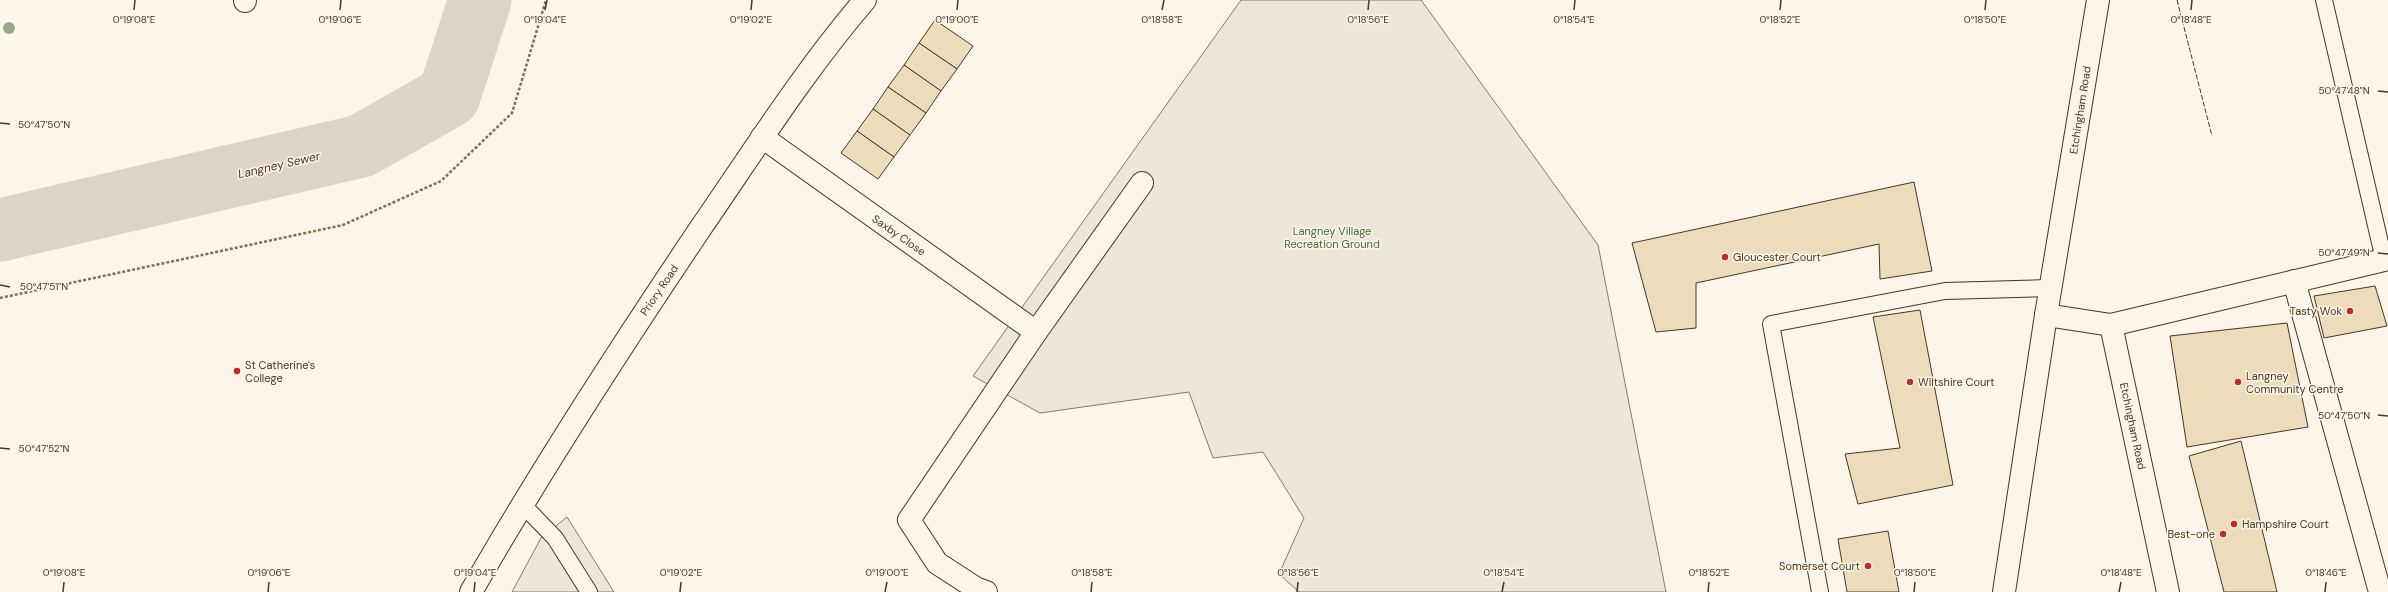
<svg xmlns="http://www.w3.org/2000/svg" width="2388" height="592" font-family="'DM Sans',sans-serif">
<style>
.green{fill:#ede6d9;stroke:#887966}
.parking{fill:#ede7d9;stroke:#887966}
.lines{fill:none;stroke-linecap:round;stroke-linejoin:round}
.river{stroke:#dcd4c6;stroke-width:63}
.building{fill:#ecdcbc;stroke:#4a3520}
.lane-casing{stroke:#4a3520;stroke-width:18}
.street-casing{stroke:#4a3520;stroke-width:24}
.secondary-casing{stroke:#4a3520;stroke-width:24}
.path{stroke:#7f6f5c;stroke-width:2.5;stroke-dasharray:3 2;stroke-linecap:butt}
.lane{stroke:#fbf6e9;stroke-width:16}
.street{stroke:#fbf6e9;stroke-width:22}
.secondary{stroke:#fbf6e9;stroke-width:22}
.fence{stroke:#4a3520;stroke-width:1;stroke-dasharray:5 2;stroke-linecap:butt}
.tree{fill:#96a887}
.ticks{fill:none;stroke:#4a3520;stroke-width:1.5}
.poi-dot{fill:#c62828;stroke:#fbf6e9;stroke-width:1.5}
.labels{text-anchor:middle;stroke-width:3;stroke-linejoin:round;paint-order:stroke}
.street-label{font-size:11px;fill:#4a3520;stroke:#fbf6e9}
.park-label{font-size:11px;fill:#436837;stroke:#fbf6e9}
.poi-label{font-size:11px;fill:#4a3520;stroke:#fbf6e9;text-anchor:start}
.water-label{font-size:12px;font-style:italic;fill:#4a3520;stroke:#fbf6e9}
.ticks-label{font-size:10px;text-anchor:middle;fill:#4a3520;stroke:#fbf6e9;stroke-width:3;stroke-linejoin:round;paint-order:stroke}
</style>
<rect width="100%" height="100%" fill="#fbf6e9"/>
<!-- green -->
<path class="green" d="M1241,0H1421L1598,245L1666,592H1299L1279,574L1304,518L1263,452L1213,458L1189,392L1040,413L973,376Z"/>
<!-- parking -->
<path class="parking" d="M567,517L614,592H512L541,538Z"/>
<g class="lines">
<!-- river -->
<path class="river" d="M0,230L361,146L449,96L480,0"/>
</g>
<!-- building -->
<g class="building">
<path d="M935,20L973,46L957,69L919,43Z"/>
<path d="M919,43L957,69L941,91L904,65Z"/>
<path d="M904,65L941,91L926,113L888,87Z"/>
<path d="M888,87L926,113L910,135L873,109Z"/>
<path d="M873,109L910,135L894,157L857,131Z"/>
<path d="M857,131L894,157L878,179L841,153Z"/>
<path d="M1914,182L1932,271L1880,279L1879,244L1696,283V328L1656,332L1632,243Z"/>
<path d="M2375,286L2387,326L2324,338L2314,296Z"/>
<path d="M1920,310L1953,485L1858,504L1845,454L1900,448L1873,317Z"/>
<path d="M2287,323L2308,427L2187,447L2170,336Z"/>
<path d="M2241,441L2277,592H2224L2189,456Z"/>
<path d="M1888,531L1899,592H1847L1838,539Z"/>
</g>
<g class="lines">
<defs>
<g id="lane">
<path d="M2324,0L2384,260"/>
<path d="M522,504L555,538L589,592"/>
<path d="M1820,592L1771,324L1945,291L2050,288"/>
</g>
<g id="street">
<path d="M245,1V0"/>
<path d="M762,137L1036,332"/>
<path d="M2294,281L2380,592"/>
<path d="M2046,315L2111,325L2384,260"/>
<path d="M2111,325L2168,592"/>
<path d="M986,592L977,589L937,563L909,520L1036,332L1142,183"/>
<path d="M2004,592L2046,315L2098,0"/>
</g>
<path id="secondary" d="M471,592C542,468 620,348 700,229C753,152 804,71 865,0"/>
</defs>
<!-- lane casing -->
<use href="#lane" class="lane-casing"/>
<!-- street casing -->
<use href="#street" class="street-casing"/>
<!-- secondary casing -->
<use href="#secondary" class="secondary-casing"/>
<!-- path -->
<path class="path" d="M0,298L343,225L441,181L512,113L546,0"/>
<!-- lane -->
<use href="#lane" class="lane"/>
<!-- street -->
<use href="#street" class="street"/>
<!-- secondary -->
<use href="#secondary" class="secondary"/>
<!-- fence -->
<path class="fence" d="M2177,0L2212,136"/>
</g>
<!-- trees -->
<circle class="tree" cx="9" cy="28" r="6"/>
<!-- ticks -->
<path class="ticks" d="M134,10L135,0M340,10L341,0M545,10L547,0M751,10L752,0M957,10L958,0M1162,10L1164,0M1368,10L1369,0M1574,10L1575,0M1780,10L1781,0M1985,10L1986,0M2191,10L2192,0M2378,91L2388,92M0,123L10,124M2378,253L2388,254M0,285L10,287M2378,415L2388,416M0,448L10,449M63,592L64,582M268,592L269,582M474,592L475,582M680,592L681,582M885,592L887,582M1091,592L1092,582M1297,592L1298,582M1502,592L1504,582M1708,592L1709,582M1914,592L1915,582M2119,592L2121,582M2325,592L2326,582"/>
<!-- markers -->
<g class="poi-dot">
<circle cx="1725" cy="257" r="4"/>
<circle cx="2350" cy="311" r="4"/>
<circle cx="237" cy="371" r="4"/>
<circle cx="1910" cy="382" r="4"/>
<circle cx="2238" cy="382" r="4"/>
<circle cx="2234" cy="524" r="4"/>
<circle cx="2223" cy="534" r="4"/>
<circle cx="1868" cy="566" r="4"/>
</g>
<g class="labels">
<!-- street labels -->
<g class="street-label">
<text transform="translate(2080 110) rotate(-81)" y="4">Etchingham Road</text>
<text transform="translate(899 235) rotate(35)" y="4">Saxby Close</text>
<text transform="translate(659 290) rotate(-56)" y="4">Priory Road</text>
<text transform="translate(2133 426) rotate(78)" y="4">Etchingham Road</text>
</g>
<!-- park labels -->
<g class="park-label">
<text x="1332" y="235">Langney Village<tspan x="1332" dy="13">Recreation Ground</tspan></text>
</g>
<!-- poi labels -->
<g class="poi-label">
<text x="1733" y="261">Gloucester Court</text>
<text x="2342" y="315" text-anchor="end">Tasty Wok</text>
<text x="245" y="369">St Catherine's<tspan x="245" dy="13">College</tspan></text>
<text x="2246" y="380">Langney<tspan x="2246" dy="13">Community Centre</tspan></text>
<text x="1918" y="386">Wiltshire Court</text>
<text x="2242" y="528">Hampshire Court</text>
<text x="2215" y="538" text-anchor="end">Best-one</text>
<text x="1860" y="570" text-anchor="end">Somerset Court</text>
</g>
<!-- water labels -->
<g class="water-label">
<text transform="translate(279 165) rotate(-13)" y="4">Langney Sewer</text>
</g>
</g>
<g class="ticks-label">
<text x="134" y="23">0°19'08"E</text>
<text x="340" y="23">0°19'06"E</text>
<text x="545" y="23">0°19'04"E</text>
<text x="751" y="23">0°19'02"E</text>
<text x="957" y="23">0°19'00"E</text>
<text x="1162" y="23">0°18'58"E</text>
<text x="1368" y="23">0°18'56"E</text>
<text x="1574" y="23">0°18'54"E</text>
<text x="1780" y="23">0°18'52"E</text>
<text x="1985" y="23">0°18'50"E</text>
<text x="2191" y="23">0°18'48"E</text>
<text x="2344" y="94">50°47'48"N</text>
<text x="44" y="128">50°47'50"N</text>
<text x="2344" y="256">50°47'49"N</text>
<text x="44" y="290">50°47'51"N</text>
<text x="2344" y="419">50°47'50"N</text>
<text x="44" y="452">50°47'52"N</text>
<text x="64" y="576">0°19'08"E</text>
<text x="269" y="576">0°19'06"E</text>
<text x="475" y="576">0°19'04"E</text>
<text x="681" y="576">0°19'02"E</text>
<text x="887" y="576">0°19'00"E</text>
<text x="1092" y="576">0°18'58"E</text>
<text x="1298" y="576">0°18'56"E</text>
<text x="1504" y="576">0°18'54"E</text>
<text x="1709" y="576">0°18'52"E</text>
<text x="1915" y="576">0°18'50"E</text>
<text x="2121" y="576">0°18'48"E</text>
<text x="2326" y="576">0°18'46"E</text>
</g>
</svg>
